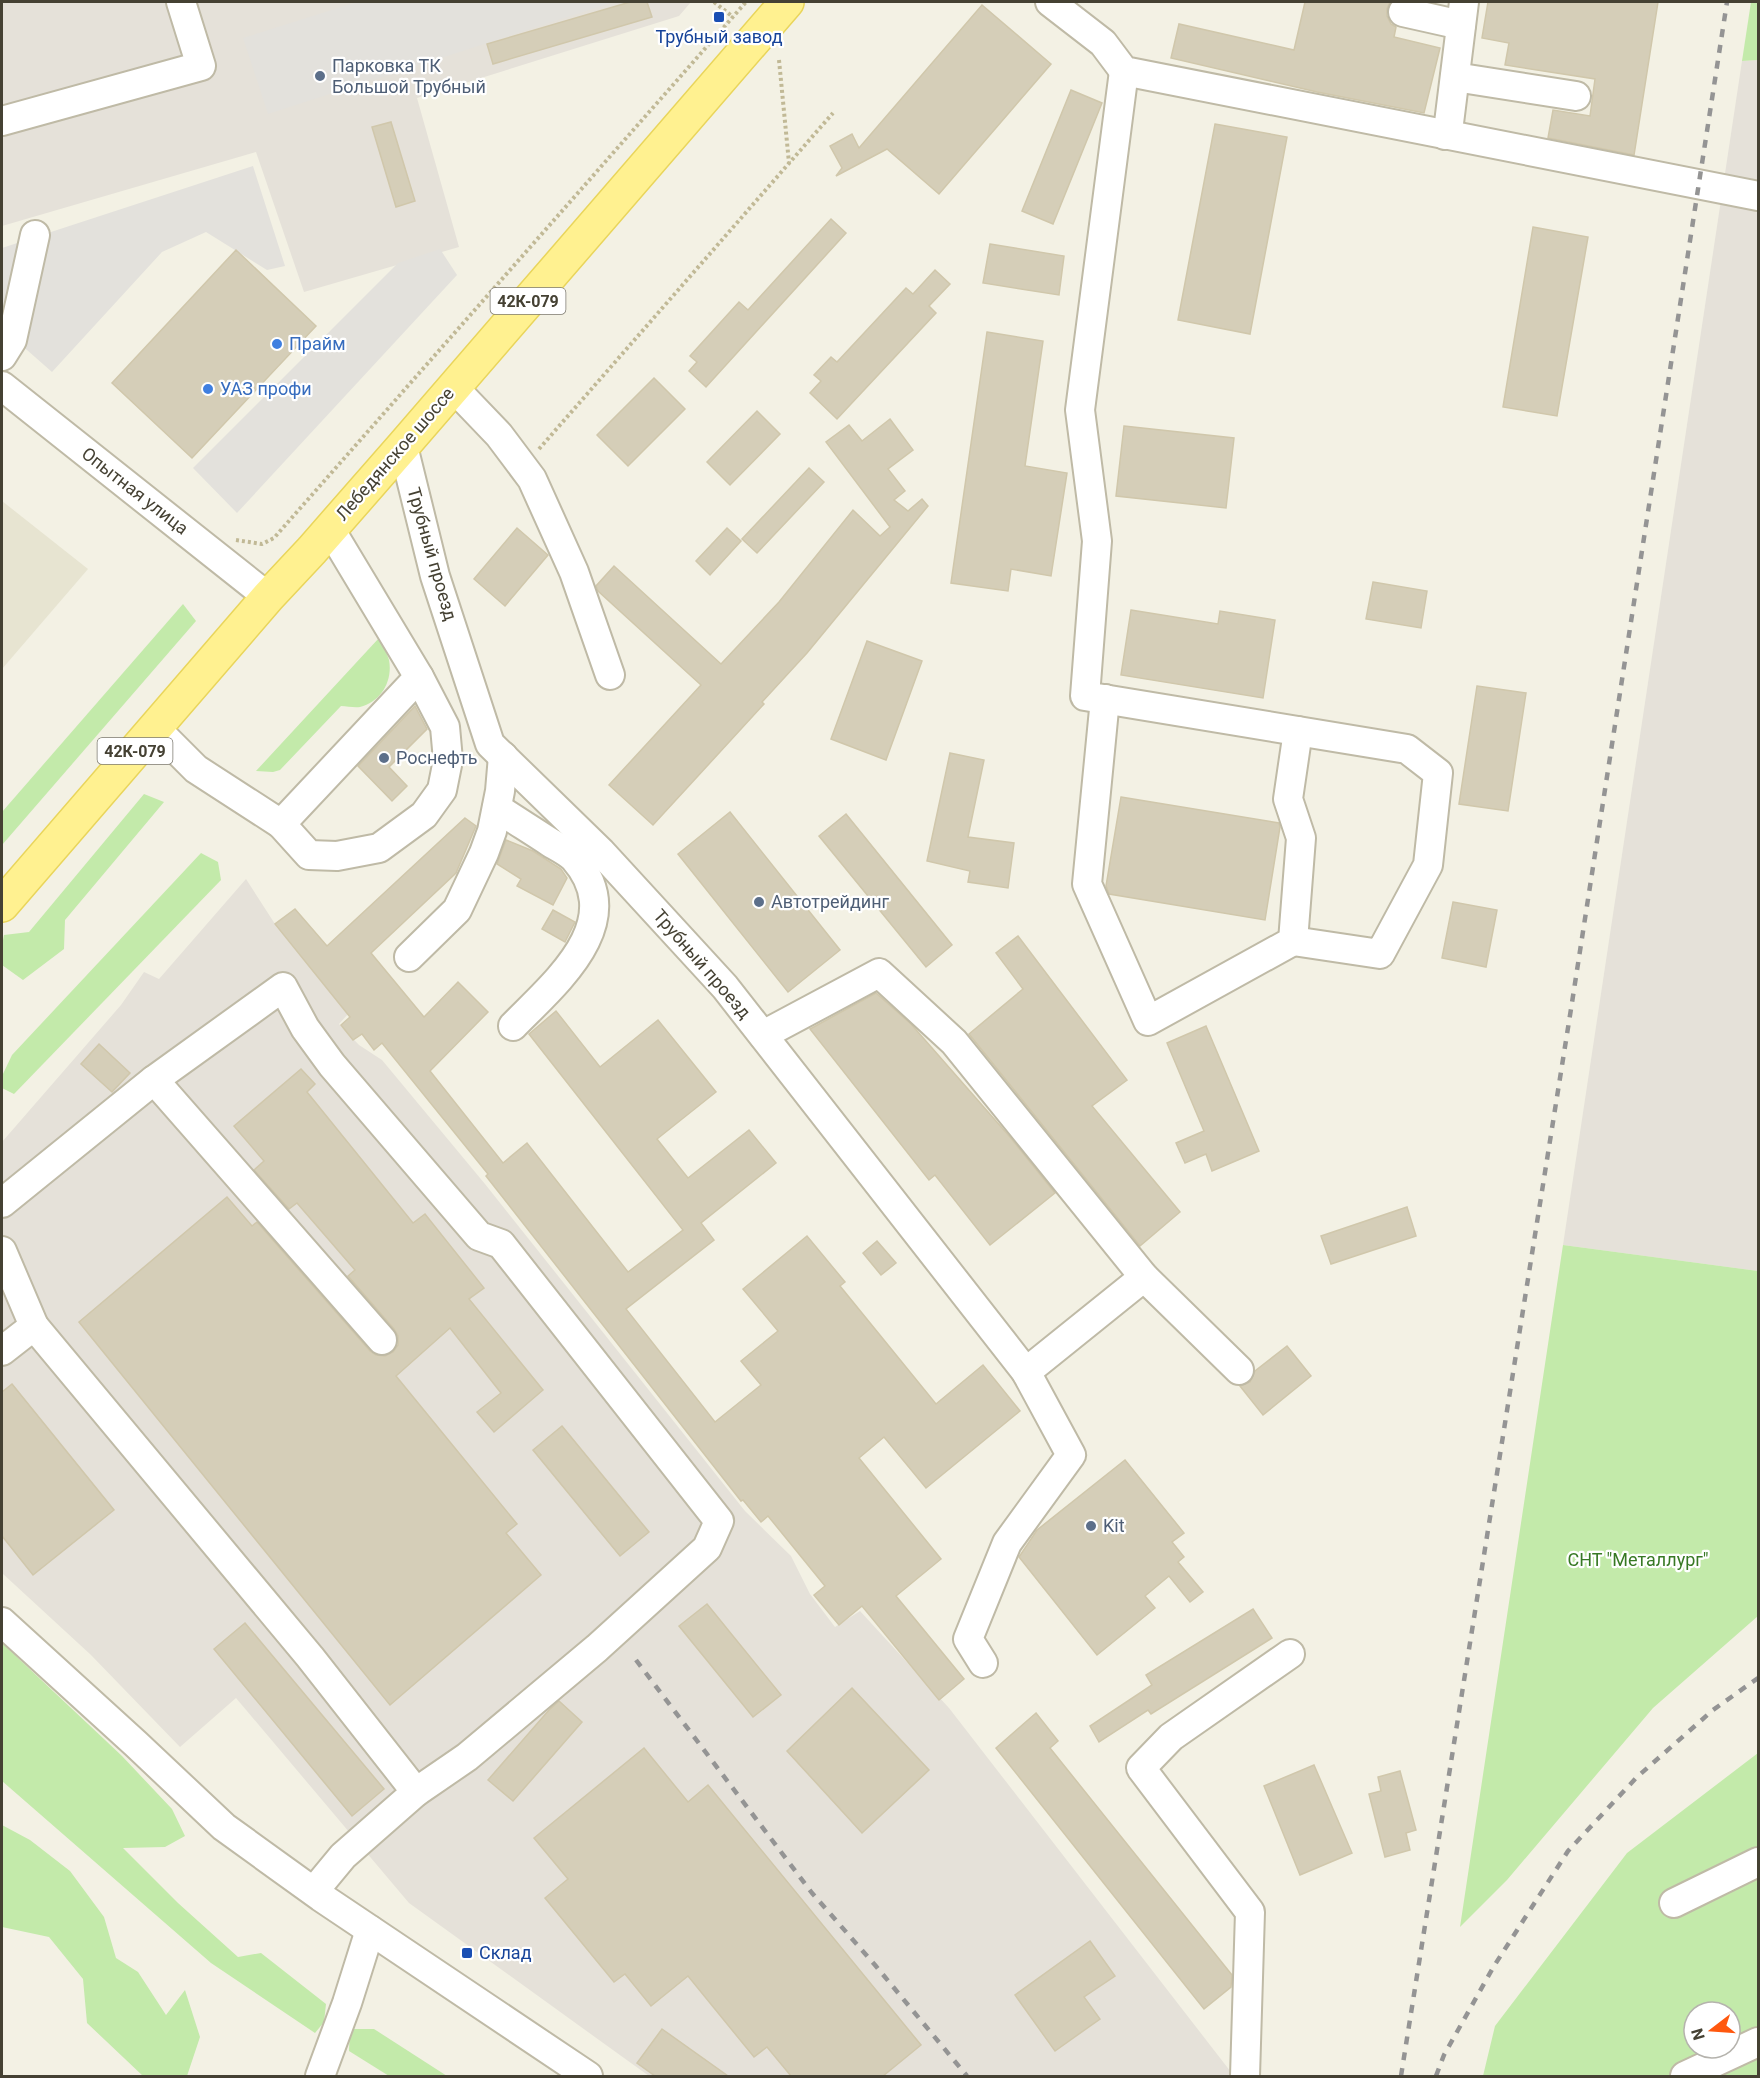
<svg xmlns="http://www.w3.org/2000/svg" width="1760" height="2078" font-family="Roboto,sans-serif">
<style>
.residential{fill:#e7e4d1}
.industrial{fill:#e5e1d9}
.green{fill:#c3eaaa;fill-rule:evenodd}
.parking{fill:#e3e1dc}
.building{fill:#d5ceb8;stroke:#d0c7ab;stroke-width:1.5}
.lines{fill:none;stroke-linecap:round;stroke-linejoin:round}
.minor-casing{stroke:#bfbaa6;stroke-width:32}
.major-casing{stroke:#e9d55b;stroke-width:36}
.path{stroke:#c1b996;stroke-width:4;stroke-dasharray:3 3;stroke-linecap:butt}
.minor{stroke:#fff;stroke-width:28}
.major{stroke:#fff190;stroke-width:33}
.rail{stroke:#949494;stroke-width:4.5;stroke-dasharray:8 8;stroke-linecap:butt}
.transit-dot{fill:#1a4fb4;stroke:#fff;stroke-width:2}
.service-dot{fill:#5c6f8a;stroke:#fff;stroke-width:2}
.shop-dot{fill:#3f7fe0;stroke:#fff;stroke-width:2}
.labels{text-anchor:middle;stroke-width:4.5;stroke-linejoin:round;paint-order:stroke}
.shield{fill:#fff;stroke:#7d7a70;stroke-width:1.5}
.shield-label{font-size:16px;font-weight:bold;fill:#454133}
.transit-label{font-size:18px;fill:#164399;stroke:#fff}
.service-label{font-size:18px;fill:#4e5e75;stroke:#fff;text-anchor:start}
.shop-label{font-size:18px;fill:#366cbe;stroke:#fff;text-anchor:start}
.street-label{font-size:18px;fill:#454133;stroke:#fff}
.park-label{font-size:18px;fill:#377924;stroke:#fff}
</style>
<rect width="100%" height="100%" fill="#f3f1e4"/>
<!-- residential -->
<path class="residential" d="M2,501L88,569L2,669Z"/>
<!-- industrial -->
<g class="industrial">
<path d="M2,2H691L679,16L417,98L459,247L304,292L256,152L2,226Z"/>
<path d="M1758,60V1271L1563,1245L1742,61Z"/>
<path d="M246,879L275,924L348,1014L339,1024L359,1045L382,1060L485,1184L745,1511L791,1556L810,1594L835,1627L860,1611L949,1708L1234,2076H649L409,1903L236,1698L180,1747L91,1655L2,1573V1142L121,1005L144,972L159,979Z"/>
</g>
<!-- green -->
<g class="green">
<path d="M1751,2H1758V60L1742,61Z"/>
<path d="M183,604L196,621L2,845V812Z"/>
<path d="M379,638C382,645 387,653 389,660C393,681 381,702 360,707C354,708 347,706 341,706L280,770L273,772L256,771Z"/>
<path d="M144,794L164,802L65,920L64,949L23,980L2,965V945L4,935L29,932Z"/>
<path d="M201,853L218,862L221,880L14,1094L2,1088V1076L12,1055Z"/>
<path d="M1563,1245L1758,1271V1616L1653,1708L1507,1880L1460,1927Z"/>
<path d="M2,1643L122,1756L172,1809L185,1836L165,1847L123,1848L178,1903L238,1957L261,1953L326,2004L324,2022L315,2033L211,1963L2,1781Z"/>
<path d="M1758,1753V2076H1483L1495,2026L1627,1853ZM1694,2012H1730V2048H1694Z"/>
<path d="M2,1825L30,1840L70,1871L104,1917L116,1958L138,1972L166,2015L185,1990L200,2037L187,2076H143L87,2023L83,1979L49,1937L2,1927Z"/>
<path d="M350,2029H374L447,2076H389L349,2051Z"/>
</g>
<!-- parking -->
<g class="parking">
<path d="M357,2H614L268,114L243,38Z"/>
<path d="M253,166L285,266L267,270L206,232L162,252L52,372L2,328V248Z"/>
<path d="M440,249L457,275L237,513L193,468L398,263Z"/>
</g>
<!-- building -->
<g class="building">
<path d="M630,2H647L652,17L493,64L487,44Z"/>
<path d="M1305,2H1390L1387,9V16L1391,24L1396,27L1394,37L1440,48L1424,113L1317,92L1171,58L1179,24L1294,50Z"/>
<path d="M1488,2H1658L1634,155L1548,138L1553,110L1590,116L1595,79L1505,65L1509,43L1482,38Z"/>
<path d="M982,5L1051,64L939,194L887,149L836,176L842,168L830,146L852,134L859,148Z"/>
<path d="M1071,90L1102,103L1053,224L1022,211Z"/>
<path d="M391,122L415,201L396,207L372,127Z"/>
<path d="M1215,124L1287,137L1250,334L1178,320Z"/>
<path d="M831,219L846,233L706,387L689,371L697,362L690,356L739,302L748,310Z"/>
<path d="M1533,227L1588,237L1557,416L1503,407Z"/>
<path d="M990,244L1064,256L1059,295L983,283Z"/>
<path d="M236,250L316,326L192,458L112,383Z"/>
<path d="M935,270L950,284L929,306L936,313L837,419L810,393L821,381L814,375L831,357L837,362L906,288L913,294Z"/>
<path d="M987,332L1043,341L1025,466L1067,473L1051,576L1011,569L1008,591L951,583Z"/>
<path d="M654,378L685,409L628,466L597,435Z"/>
<path d="M757,411L780,434L730,485L707,462Z"/>
<path d="M890,419L913,450L888,469L905,491L894,500L908,511L922,499L928,506L807,653L762,702L764,704L653,825L609,785L701,685L598,591L596,586L614,566L721,664L779,602L853,510L880,536L890,527L826,442L849,425L862,441Z"/>
<path d="M1124,426L1234,438L1226,508L1116,496Z"/>
<path d="M809,468L824,482L757,553L742,539Z"/>
<path d="M517,528L548,555L505,606L474,579Z"/>
<path d="M727,528L741,541L710,575L696,561Z"/>
<path d="M1373,582L1427,591L1421,628L1366,619Z"/>
<path d="M1131,610L1218,624L1220,611L1275,620L1263,698L1121,675Z"/>
<path d="M867,641L922,661L886,760L831,739Z"/>
<path d="M1477,686L1526,693L1508,811L1459,804Z"/>
<path d="M415,706L427,729L389,767L407,786L392,801L358,766Z"/>
<path d="M950,753L984,760L968,837L1014,843L1008,888L968,882L970,871L927,861Z"/>
<path d="M1121,797L1279,823L1280,827L1265,920L1109,894L1106,886Z"/>
<path d="M730,812L840,950L788,992L678,854Z"/>
<path d="M846,814L952,945L926,967L819,836Z"/>
<path d="M465,818L476,826L456,873L371,953L424,1017L458,982L488,1012L430,1071L503,1163L527,1143L628,1272L683,1230L529,1034L556,1011L600,1067L658,1020L716,1092L657,1139L688,1178L749,1130L776,1163L701,1223L714,1240L626,1309L715,1422L761,1385L741,1361L778,1331L743,1289L807,1236L845,1282L840,1286L936,1404L983,1365L1020,1411L926,1488L884,1437L859,1458L941,1559L896,1596L964,1679L939,1700L862,1606L839,1625L814,1595L825,1586L768,1516L761,1522L743,1500L741,1501L486,1176L488,1174L382,1043L374,1050L362,1034L353,1040L341,1025L350,1017L275,924L295,909L327,946Z"/>
<path d="M506,840L533,851L561,869L567,878L553,905L517,886L521,879L497,864Z"/>
<path d="M1453,902L1497,910L1486,967L1442,958Z"/>
<path d="M553,910L575,922L565,942L542,929Z"/>
<path d="M1018,936L1127,1080L1092,1106L1180,1212L1140,1246L969,1034L1023,989L996,953Z"/>
<path d="M876,993L911,1024L1010,1137L1055,1193L990,1245L935,1175L929,1180L810,1029Z"/>
<path d="M1206,1026L1259,1151L1212,1171L1206,1154L1185,1163L1176,1143L1204,1131L1167,1043Z"/>
<path d="M99,1044L130,1073L112,1092L81,1064Z"/>
<path d="M301,1069L315,1084L307,1092L413,1223L425,1214L484,1288L469,1299L543,1390L494,1432L477,1412L501,1393L450,1328L396,1376L517,1524L506,1533L541,1575L390,1705L79,1322L227,1197L252,1226L257,1222L370,1351L376,1355L385,1356L393,1352L398,1345V1336L394,1329L348,1276L355,1270L297,1203L289,1209L254,1170L264,1161L234,1126Z"/>
<path d="M1407,1207L1416,1236L1331,1264L1321,1236Z"/>
<path d="M877,1241L896,1263L881,1275L863,1253Z"/>
<path d="M1287,1346L1311,1376L1263,1415L1240,1386L1250,1382L1255,1371Z"/>
<path d="M12,1384L114,1510L33,1575L2,1536V1392Z"/>
<path d="M562,1426L649,1532L620,1556L533,1450Z"/>
<path d="M1125,1460L1184,1533L1172,1542L1184,1557L1178,1562L1203,1592L1190,1602L1169,1576L1145,1596L1155,1608L1097,1655L1019,1557L1037,1530Z"/>
<path d="M707,1604L781,1695L753,1717L679,1626Z"/>
<path d="M1253,1609L1272,1638L1151,1714L1148,1710L1099,1742L1090,1726L1152,1685L1146,1675Z"/>
<path d="M245,1623L384,1789L352,1816L214,1649Z"/>
<path d="M852,1688L929,1770L862,1833L787,1751Z"/>
<path d="M559,1701L582,1722L513,1801L488,1780L549,1710Z"/>
<path d="M1036,1713L1058,1741L1050,1748L1232,1975L1231,1987L1204,2009L996,1748Z"/>
<path d="M644,1748L688,1802L708,1785L921,2045L883,2076H791L767,2047L754,2057L688,1976L651,2006L625,1974L614,1982L545,1898L568,1879L534,1838Z"/>
<path d="M1314,1765L1352,1853L1300,1875L1264,1786Z"/>
<path d="M1400,1771L1416,1830L1406,1833L1410,1850L1385,1857L1369,1794L1381,1791L1378,1777Z"/>
<path d="M1090,1941L1115,1976L1084,1997L1100,2019L1055,2051L1015,1995Z"/>
<path d="M662,2029L728,2076H655L637,2063Z"/>
</g>
<g class="lines">
<defs>
<g id="minor">
<path d="M1050,2L1103,43L1124,71L1758,196"/>
<path d="M1403,12L1461,25"/>
<path d="M1124,71L1080,410L1097,541L1085,696L1407,749L1438,773L1428,865L1380,954L1293,941"/>
<path d="M1455,77L1576,96"/>
<path d="M2,121L201,66L181,2"/>
<path d="M1445,135L1449,123L1464,2"/>
<path d="M2,356L12,340L35,235"/>
<path d="M2,386L268,597"/>
<path d="M453,387L499,435L532,479L574,572L610,675"/>
<path d="M403,446L435,576L490,744L601,852L725,987L1026,1372L1071,1455L1007,1543L968,1639L983,1663"/>
<path d="M1105,699L1087,884L1148,1021L1293,941L1301,838L1288,799L1298,731"/>
<path d="M155,728L196,769L281,824L419,677L330,529"/>
<path d="M497,808C515,820 533,831 551,843C558,847 568,852 574,858C630,922 556,982 513,1026"/>
<path d="M281,824L309,855L337,856L379,848L424,815L442,790L448,760L445,727L419,677"/>
<path d="M409,957L457,910L484,853L492,831L500,791L503,756"/>
<path d="M763,1035L879,973L954,1042L1144,1277L1239,1370"/>
<path d="M154,1080L283,987L305,1028L332,1065L479,1236L501,1244L719,1521L707,1548L597,1648L467,1757L416,1792"/>
<path d="M2,1203L154,1080L382,1340"/>
<path d="M2,1251L34,1326L2,1351"/>
<path d="M34,1326L310,1657L416,1792L343,1856L314,1891"/>
<path d="M1026,1372L1144,1277"/>
<path d="M2,1622L136,1744L224,1827L321,1897L588,2076"/>
<path d="M1674,1903L1758,1862"/>
<path d="M320,2076L347,2003L370,1930"/>
<path d="M1245,2076L1250,1912L1141,1768L1171,1737L1290,1654"/>
<path d="M1685,2076L1758,2042"/>
</g>
<path id="major" d="M2,905L268,597L312,550L403,446L787,2"/>
</defs>
<!-- minor casing -->
<use href="#minor" class="minor-casing"/>
<!-- major casing -->
<use href="#major" class="major-casing"/>
<!-- path -->
<g class="path">
<path d="M714,2L733,17"/>
<path d="M779,60L789,163"/>
<path d="M539,449L833,113"/>
<path d="M236,540L262,544L274,538L746,2"/>
</g>
<!-- minor -->
<use href="#minor" class="minor"/>
<!-- major -->
<use href="#major" class="major"/>
<!-- rail -->
<g class="rail">
<path d="M636,1660L812,1893L875,1965L967,2076"/>
<path d="M1401,2076L1571,1009L1727,2"/>
<path d="M1436,2076L1444,2055L1494,1966L1568,1851L1637,1777L1713,1710L1758,1678"/>
</g>
</g>
<!-- markers -->
<g class="transit-dot">
<rect x="713" y="11" width="12" height="12" rx="3"/>
<rect x="461" y="1947" width="12" height="12" rx="3"/>
</g>
<g class="service-dot">
<circle cx="320" cy="76" r="6"/>
<circle cx="384" cy="758" r="6"/>
<circle cx="759" cy="902" r="6"/>
<circle cx="1091" cy="1526" r="6"/>
</g>
<g class="shop-dot">
<circle cx="277" cy="344" r="6"/>
<circle cx="208" cy="389" r="6"/>
</g>
<g class="labels">
<!-- shield labels -->
<g class="shield">
<rect x="490.5" y="288" width="75" height="26" rx="4.5"/>
<rect x="97.5" y="738" width="75" height="26" rx="4.5"/>
</g>
<g class="shield-label">
<text x="528" y="307">42К-079</text>
<text x="135" y="757">42К-079</text>
</g>
<!-- transit labels -->
<g class="transit-label">
<text x="719" y="43">Трубный завод</text>
<text x="479" y="1959" text-anchor="start">Склад</text>
</g>
<!-- service labels -->
<g class="service-label">
<text x="332" y="72">Парковка ТК<tspan x="332" dy="21">Большой Трубный</tspan></text>
<text x="396" y="764">Роснефть</text>
<text x="771" y="908">Автотрейдинг</text>
<text x="1103" y="1532">Kit</text>
</g>
<!-- shop labels -->
<g class="shop-label">
<text x="289" y="350">Прайм</text>
<text x="220" y="395">УАЗ профи</text>
</g>
<!-- street labels -->
<g class="street-label">
<text transform="translate(395 454) rotate(-49)" y="6">Лебедянское шоссе</text>
<text transform="translate(135 491) rotate(38)" y="6">Опытная улица</text>
<text transform="translate(432 554) rotate(74)" y="6">Трубный проезд</text>
<text transform="translate(702 964) rotate(49)" y="6">Трубный проезд</text>
</g>
<!-- park labels -->
<g class="park-label">
<text x="1638" y="1566">СНТ "Металлург"</text>
</g>
</g>
<!-- border -->
<rect width="1760" height="2078" fill="none" stroke="#454133" stroke-width="6"/>
<!-- north arrow -->
<g transform="translate(1712 2030) rotate(253)"><circle r="28" fill="#ffffff" stroke="#b5b3ad" stroke-width="1.5"/>
<path d="M0-4.5L10 22L0 15L-10 22Z" fill="#ff580e"/>
<text y="-9" font-size="16" font-weight="bold" text-anchor="middle" fill="#454133">N</text>
</g>
</svg>
